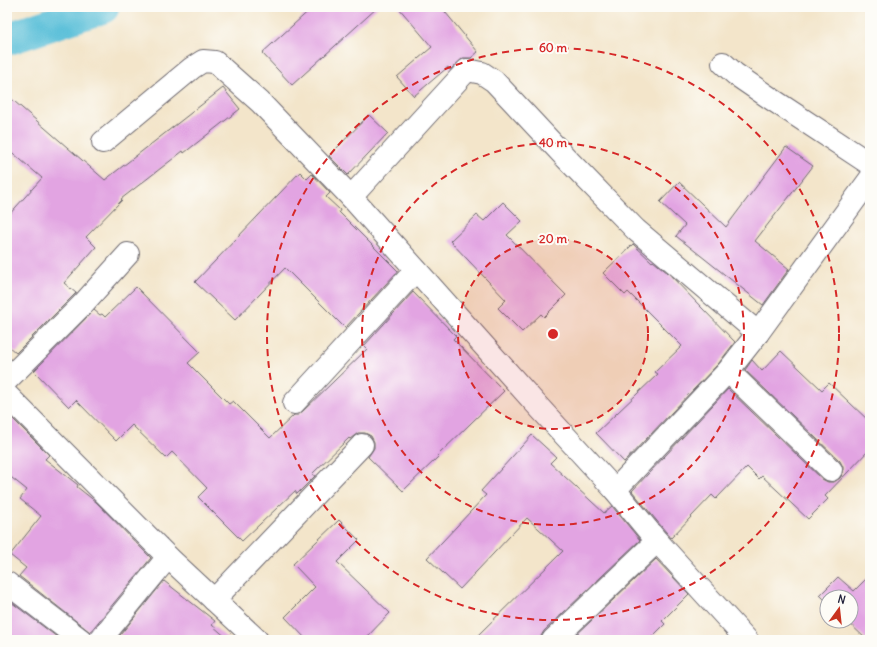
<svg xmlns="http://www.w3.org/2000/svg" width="877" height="647" font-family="Delius,sans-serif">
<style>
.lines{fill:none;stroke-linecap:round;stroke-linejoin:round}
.canal{stroke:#5bc0d9;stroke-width:33}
.building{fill:#e2a4e2}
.street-casing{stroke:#6b666d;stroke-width:24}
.street{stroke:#fff;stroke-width:22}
.ring{fill:none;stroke:#d62828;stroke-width:2;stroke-dasharray:7 5}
.centre{fill:#d62828;stroke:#fdfcf7;stroke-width:2}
.ring-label{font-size:12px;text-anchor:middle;font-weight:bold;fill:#d62828;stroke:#fdfcf7;stroke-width:4;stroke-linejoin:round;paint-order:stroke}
</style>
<rect width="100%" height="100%" fill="#fdfcf7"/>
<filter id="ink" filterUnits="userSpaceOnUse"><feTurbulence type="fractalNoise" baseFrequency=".025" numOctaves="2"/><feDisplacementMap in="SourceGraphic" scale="8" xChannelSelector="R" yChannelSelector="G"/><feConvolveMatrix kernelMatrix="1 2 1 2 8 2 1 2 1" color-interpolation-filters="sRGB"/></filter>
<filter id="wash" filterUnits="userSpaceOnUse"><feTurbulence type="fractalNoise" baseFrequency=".012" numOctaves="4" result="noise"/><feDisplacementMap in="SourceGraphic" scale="16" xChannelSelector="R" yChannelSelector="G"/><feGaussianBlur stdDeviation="0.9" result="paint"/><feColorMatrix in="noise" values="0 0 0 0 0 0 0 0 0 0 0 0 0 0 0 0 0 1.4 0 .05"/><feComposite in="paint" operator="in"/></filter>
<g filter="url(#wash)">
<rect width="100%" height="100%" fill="#f3e5ca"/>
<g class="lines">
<!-- canal -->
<path class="canal" d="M7,39L103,7"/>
</g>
<g id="blocks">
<!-- building -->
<g class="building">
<path d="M313,7H378L292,85L262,53Z"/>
<path d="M398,7H441L478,52L471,58H463L450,70L448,67L414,96L397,77L432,47Z"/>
<path d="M223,88L240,109L184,153L183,151L121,199L122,200L86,237L96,247L64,283L76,293L16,353L7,345V217L42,178L7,148V95L105,180Z"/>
<path d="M369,115L388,133L348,175L329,156Z"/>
<path d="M786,147L813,166L755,241L789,269L763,305L676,236L685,225L660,202L679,182L726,227Z"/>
<path d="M300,172L307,179L312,174L330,193L326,197L340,210L339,212L398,271L345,328L285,268L235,320L195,282Z"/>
<path d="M503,202L522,221L507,235L566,295L544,317L541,314L522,332L498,308L506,300L450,241L477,215L484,221Z"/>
<path d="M633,244L652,262L653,261L668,273L735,342L719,363L624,462L596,433L658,374L655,372L682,346L628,292L625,295L603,273Z"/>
<path d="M136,287L200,352L188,363L229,404L233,401L270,438L294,415H298L303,411L367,349L364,346L413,292L456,336L453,339L504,391L437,456L438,457L403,491L368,457L374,448V442L371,436L365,433H358L350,439L349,438L312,474L315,476L297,494L295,491L242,541L198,497L207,488L172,452L166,458L132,425L116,441L76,400L69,407L34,371L94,310L100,315L102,314L105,317Z"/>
<path d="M781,351L822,390L829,383L870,422V449L825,496L828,499L808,519L762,476L759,479L747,467L716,499L712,495L671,538L632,491L728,389L822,479L828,482H834L840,478L843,473V467L840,461L745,370L752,360L762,371Z"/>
<path d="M7,413L49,455L45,459L78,485L77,487L96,502L151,558L90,632L19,576L26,568L10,555L41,516L20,499L27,490L7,474Z"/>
<path d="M532,435L556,457L550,463L604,513L612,506L640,540L544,631L541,636V640H473L563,551L527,518L460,589L427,558L486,495L481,491Z"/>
<path d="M339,520L359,540L337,562L390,613L364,640H307L285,617L315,587L293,564Z"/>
<path d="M656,559L689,594L662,621L665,624L649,640H571Z"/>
<path d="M870,575V640H867L847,621H851V597H827V602L820,595L838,577L854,591Z"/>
<path d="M164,581L215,621L212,625L229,640H116Z"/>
<path d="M7,599L61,640H7Z"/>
</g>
</g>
</g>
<g filter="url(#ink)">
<use href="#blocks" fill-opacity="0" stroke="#6b666d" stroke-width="1"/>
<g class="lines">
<defs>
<g id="street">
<path d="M723,63L735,74L770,98L870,164"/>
<path d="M103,142L192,68L203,61L215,62L260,102L351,197"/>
<path d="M728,371L831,470"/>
<path d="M7,380L82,305L128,254"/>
<path d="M7,395L168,557L257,640"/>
<path d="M294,403L416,270"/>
<path d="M615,490L728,371L758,333L870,179"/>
<path d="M7,583L81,640"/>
<path d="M214,600L362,445"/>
<path d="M100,640L168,557"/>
<path d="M553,640L657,541"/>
<path d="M747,640L657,541L615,490L535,403L351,197L467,70L482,73L494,81L566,158L636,230L758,333"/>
</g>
</defs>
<!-- street casing -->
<use href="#street" class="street-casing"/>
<!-- street -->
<use href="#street" class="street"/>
</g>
</g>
<!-- distance rings -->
<circle cx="553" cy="334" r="95" fill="#d62828" fill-opacity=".12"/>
<g class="ring">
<circle cx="553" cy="334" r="95"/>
<circle cx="553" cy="334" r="191"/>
<circle cx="553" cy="334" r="286"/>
</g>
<circle cx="553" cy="334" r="6" class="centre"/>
<g class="ring-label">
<text x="553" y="52">60 m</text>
<text x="553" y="147">40 m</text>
<text x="553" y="243">20 m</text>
</g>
<!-- margin -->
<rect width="877" height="647" fill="none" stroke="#fdfcf7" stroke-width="24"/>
<!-- north arrow -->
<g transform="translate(839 609) rotate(15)"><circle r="19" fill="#fdfcf7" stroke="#a5a5ac"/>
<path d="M0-3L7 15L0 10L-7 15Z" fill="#c8321e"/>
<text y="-6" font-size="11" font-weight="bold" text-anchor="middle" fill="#22223b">N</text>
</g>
</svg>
